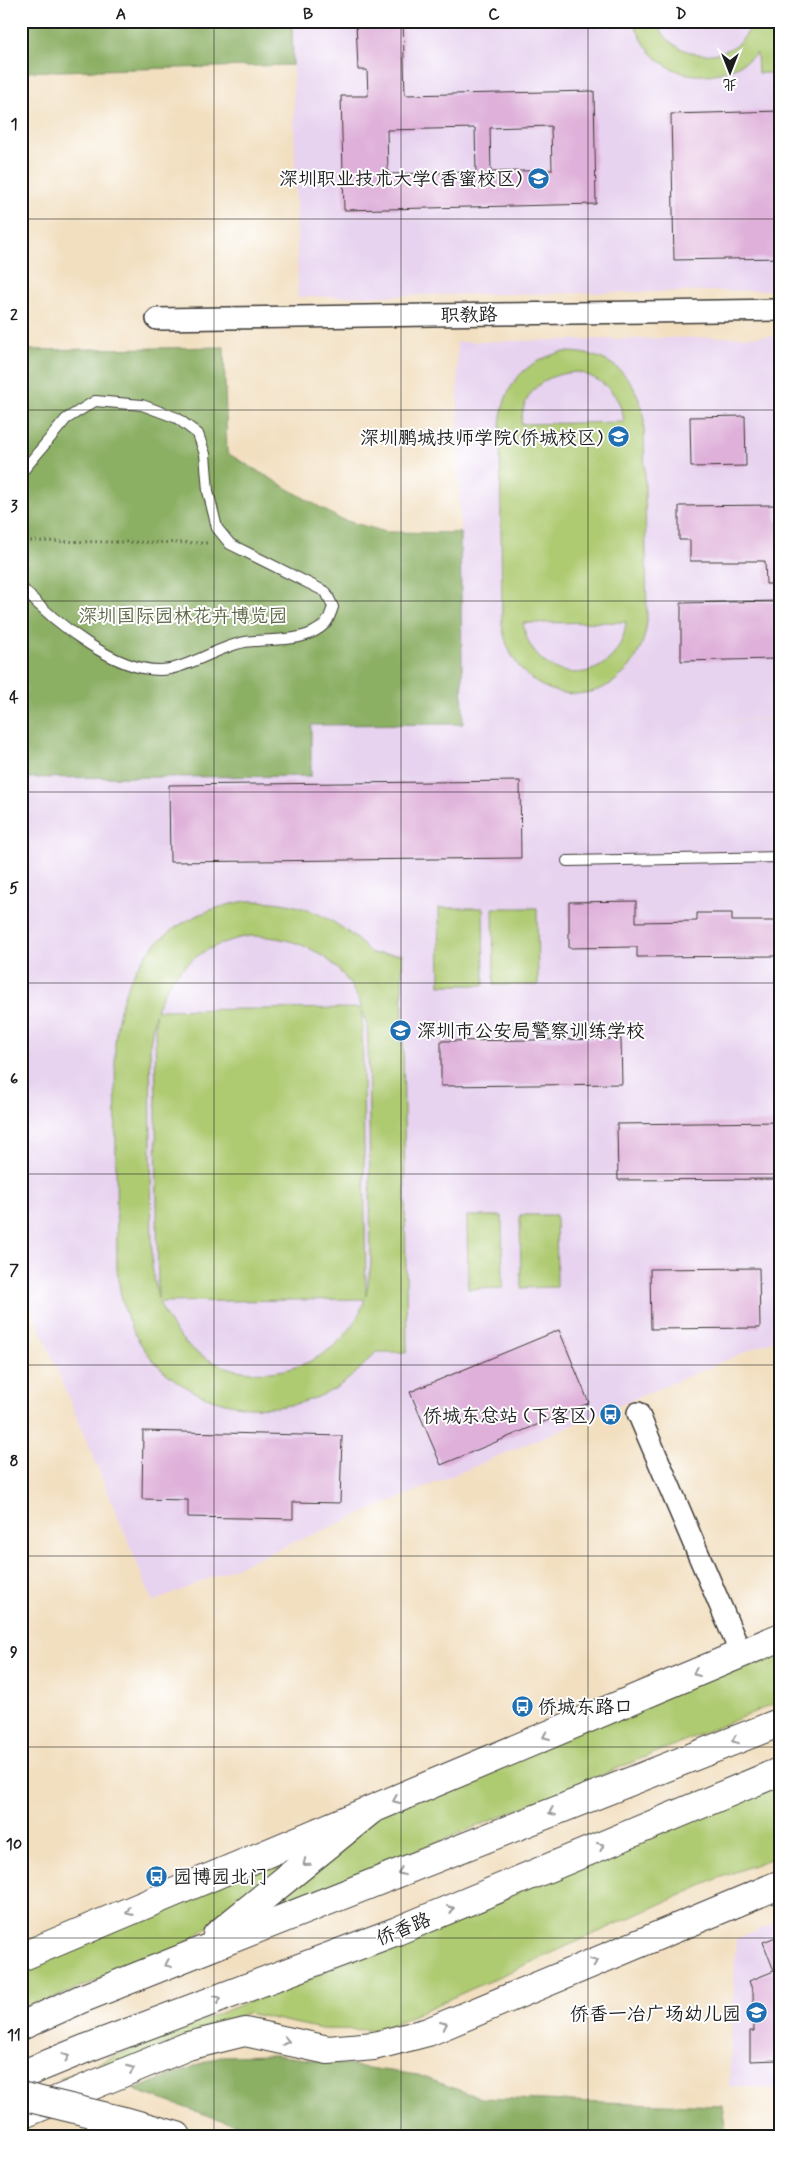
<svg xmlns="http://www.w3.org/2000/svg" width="802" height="2157" font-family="Mynerve,'LXGW WenKai TC',sans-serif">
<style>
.built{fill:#e7d2ef}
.green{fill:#afcb72;stroke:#667447;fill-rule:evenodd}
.forest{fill:#8baf64;stroke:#546640}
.building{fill:#dfb1da;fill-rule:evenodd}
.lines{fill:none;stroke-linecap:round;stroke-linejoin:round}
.service-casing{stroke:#3c3935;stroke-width:12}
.minor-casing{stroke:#3c3935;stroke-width:24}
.secondary-casing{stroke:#3c3935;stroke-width:30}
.primary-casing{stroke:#3c3935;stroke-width:30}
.motorway-casing{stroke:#3c3935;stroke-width:30}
.path{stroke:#3c3935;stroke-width:3;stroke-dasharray:1 4;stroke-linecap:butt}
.service{stroke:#fff;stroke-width:10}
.minor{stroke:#fff;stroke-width:21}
.secondary{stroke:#fff;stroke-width:28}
.primary{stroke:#fff;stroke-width:28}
.motorway{stroke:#fff;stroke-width:28}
.motorway-bridge-casing{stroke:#3c3935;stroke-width:30;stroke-linecap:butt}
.motorway-bridge{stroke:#fff;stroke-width:28}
.oneway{stroke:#999}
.grid{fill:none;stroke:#1c1c1c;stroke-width:1;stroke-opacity:0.55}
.labels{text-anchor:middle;stroke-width:4;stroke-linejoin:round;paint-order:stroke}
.poi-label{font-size:19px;fill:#1c1c1c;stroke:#fff;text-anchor:end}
.street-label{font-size:19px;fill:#1c1c1c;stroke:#fff}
.park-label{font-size:19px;fill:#57623e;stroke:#fff}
.neatline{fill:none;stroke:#1c1c1c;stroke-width:2}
.grid-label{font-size:16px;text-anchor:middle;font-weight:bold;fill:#1c1c1c}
</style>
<rect width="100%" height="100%" fill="#fff"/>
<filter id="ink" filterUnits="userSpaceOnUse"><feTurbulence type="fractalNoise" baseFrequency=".02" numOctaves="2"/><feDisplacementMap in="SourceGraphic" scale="10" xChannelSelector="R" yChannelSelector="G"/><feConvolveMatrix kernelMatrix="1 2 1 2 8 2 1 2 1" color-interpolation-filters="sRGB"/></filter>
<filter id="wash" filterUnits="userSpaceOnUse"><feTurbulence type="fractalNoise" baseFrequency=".0096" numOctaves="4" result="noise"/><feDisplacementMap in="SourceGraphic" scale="20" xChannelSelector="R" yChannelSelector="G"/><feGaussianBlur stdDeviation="1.12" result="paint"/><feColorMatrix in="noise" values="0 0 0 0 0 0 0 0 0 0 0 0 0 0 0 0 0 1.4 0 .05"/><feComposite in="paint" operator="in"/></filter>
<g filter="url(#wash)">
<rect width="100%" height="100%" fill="#f2dfc0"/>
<!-- built -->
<g class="built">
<path d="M292,21H781V290L298,297Z"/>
<path d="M781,336V718L709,720L781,719V1337L153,1602L21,1282V778L311,776L310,725L463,724L457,342Z"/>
<path d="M781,1920V2089L729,2086L736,1939Z"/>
</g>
<!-- green -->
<g class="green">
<path d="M634,21H656C673,64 737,67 753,21H777L778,73H758L757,53C713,91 652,80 634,21Z"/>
<path d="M562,352C609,351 638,375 644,421L647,622C636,717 515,718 502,624L500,423C505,383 524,362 562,352ZM578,372C604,379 621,395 624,422L521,424C523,390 545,373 578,372ZM626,622C620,689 533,690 523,623Z"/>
<path d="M246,901C300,900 334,915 372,954H402L407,1352H376C360,1370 343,1387 320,1396C253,1424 170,1400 135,1334C124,1313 119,1291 117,1268L115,1044C120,963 166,915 246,901ZM249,936C302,936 342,957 362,1008L156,1010C172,967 205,944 249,936ZM362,1011L367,1025L368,1043L371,1264L366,1296ZM155,1013L158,1299L152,1266L150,1045ZM365,1299C342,1372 246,1396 189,1346C175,1334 166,1318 159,1302Z"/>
<path d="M439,908H483L484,985H440Z"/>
<path d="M493,908H537L538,985H494Z"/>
<path d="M520,1215H556L557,1287L521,1288Z"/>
<path d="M467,1216H502L503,1288L468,1289Z"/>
<path d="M781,1646V1701L264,1914L379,1807Z"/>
<path d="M781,1782V1855L719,1878L380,2030L322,2029L247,2013L71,2083L60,2079Z"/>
<path d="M284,1855L289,1862L187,1943L21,2012V1960Z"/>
</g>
<!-- forest -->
<g class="forest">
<path d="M21,21H292L293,65L21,72Z"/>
<path d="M21,343L28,350L224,347L227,453L340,519L386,532L460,533L463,724L311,725V776L21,778Z"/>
<path d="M276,2055L418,2075L481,2098L722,2106L727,2136H282L215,2118L134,2090L220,2056Z"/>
</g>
<g id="blocks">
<!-- building -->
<g class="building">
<path d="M356,21H403L405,95L594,91L596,204L344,210L341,96H368L367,70H358ZM551,126L552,170L491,172L490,128ZM475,128L476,172L388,174L387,130Z"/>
<path d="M781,111V258L674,260L671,114Z"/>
<path d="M745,416L746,466L691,467L690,417Z"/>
<path d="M775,505V520L781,524V664H775V659L681,661V603L776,601V584H766L765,561H690V540H679V506Z"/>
<path d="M520,781L521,858L170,862L169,785Z"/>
<path d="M636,901V922L697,921V913H732V921H781V956L637,957V947L569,948V902Z"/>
<path d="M621,1039L622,1084L441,1086V1041Z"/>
<path d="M781,1122V1179L618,1180L617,1124Z"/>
<path d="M759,1268L760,1328L651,1329L650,1269Z"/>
<path d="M559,1330L589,1403L441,1465L410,1392Z"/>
<path d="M143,1431L342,1436L340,1503L293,1502V1519L188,1517V1500L142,1499Z"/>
<path d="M781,1935L779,2060L750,2061V2031H754L753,1992L749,1981L774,1971L763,1942Z"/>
</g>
</g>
</g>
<g filter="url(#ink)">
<use href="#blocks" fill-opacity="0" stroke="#3c3935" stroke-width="1"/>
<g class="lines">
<defs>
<g id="service">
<path d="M21,473L66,419L95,401L142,405L177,418L198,434L205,454L208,491L217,528L230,544L326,592L333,607C331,612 329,620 325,624C304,644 272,638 245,642C221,646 195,664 170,669C121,678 53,621 21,587"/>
<path d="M567,861L781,857"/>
</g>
<g id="minor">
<path d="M157,319L781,310"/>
<path d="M638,1413L741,1654"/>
</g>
<g id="secondary">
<path d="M21,1957L781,1637"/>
<path d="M21,2115L188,2046L245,2032L328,2050L374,2046L428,2032L781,1884"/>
</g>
<g id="primary">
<path d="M217,1935L371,1810"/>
<path d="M21,2026L81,1999L196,1953L781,1722"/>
<path d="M21,2075L87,2048L397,1931L781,1771"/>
</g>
<path id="motorway" d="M124,2121L177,2136"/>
</defs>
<!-- service casing -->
<use href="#service" class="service-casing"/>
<!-- minor casing -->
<use href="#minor" class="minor-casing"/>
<!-- secondary casing -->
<use href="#secondary" class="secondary-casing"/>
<!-- primary casing -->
<use href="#primary" class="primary-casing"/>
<!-- motorway casing -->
<use href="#motorway" class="motorway-casing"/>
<!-- path -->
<path class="path" d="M21,543L26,541L210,543"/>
<!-- service -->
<use href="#service" class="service"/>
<!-- minor -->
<use href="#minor" class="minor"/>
<!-- secondary -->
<use href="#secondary" class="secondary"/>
<!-- primary -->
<use href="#primary" class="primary"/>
<!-- motorway -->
<use href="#motorway" class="motorway"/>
<defs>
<path id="motorway-bridge" d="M21,2096L124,2121"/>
</defs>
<!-- motorway-bridge casing -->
<use href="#motorway-bridge" class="motorway-bridge-casing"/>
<!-- motorway-bridge -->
<use href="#motorway-bridge" class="motorway-bridge"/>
</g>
<!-- one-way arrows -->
<defs><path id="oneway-chevron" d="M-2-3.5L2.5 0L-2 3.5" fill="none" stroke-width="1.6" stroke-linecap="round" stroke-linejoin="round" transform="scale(1.25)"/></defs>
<g class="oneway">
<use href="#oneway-chevron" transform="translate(696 1673) rotate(157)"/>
<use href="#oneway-chevron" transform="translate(546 1736) rotate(157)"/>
<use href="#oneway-chevron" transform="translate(735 1740) rotate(158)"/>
<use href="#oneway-chevron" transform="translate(396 1800) rotate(157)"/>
<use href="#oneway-chevron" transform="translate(552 1812) rotate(158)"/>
<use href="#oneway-chevron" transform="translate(601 1846) rotate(-23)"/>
<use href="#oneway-chevron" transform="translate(306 1863) rotate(141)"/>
<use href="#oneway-chevron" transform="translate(401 1872) rotate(158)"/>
<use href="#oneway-chevron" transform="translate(451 1909) rotate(-23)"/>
<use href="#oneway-chevron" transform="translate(129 1912) rotate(157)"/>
<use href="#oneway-chevron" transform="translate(594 1962) rotate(-23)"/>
<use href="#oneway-chevron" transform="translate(168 1964) rotate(158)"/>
<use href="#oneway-chevron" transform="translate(218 1999) rotate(-21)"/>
<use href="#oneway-chevron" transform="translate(444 2025) rotate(-23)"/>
<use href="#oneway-chevron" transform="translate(286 2041) rotate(12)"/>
<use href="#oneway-chevron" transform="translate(66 2057) rotate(-22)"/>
<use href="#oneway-chevron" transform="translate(131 2069) rotate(-21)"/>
</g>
</g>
<!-- grid -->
<path class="grid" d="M214,21V2136M401,21V2136M588,21V2136M21,219H781M21,410H781M21,601H781M21,792H781M21,983H781M21,1174H781M21,1365H781M21,1556H781M21,1747H781M21,1938H781"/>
<!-- icons -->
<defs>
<symbol id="university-disc" viewBox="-11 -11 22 22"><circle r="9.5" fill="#1f6fb2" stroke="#fff"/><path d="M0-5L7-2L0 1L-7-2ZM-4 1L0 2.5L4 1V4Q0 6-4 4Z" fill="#fff"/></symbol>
<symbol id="school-disc" viewBox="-11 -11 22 22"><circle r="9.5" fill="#1f6fb2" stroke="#fff"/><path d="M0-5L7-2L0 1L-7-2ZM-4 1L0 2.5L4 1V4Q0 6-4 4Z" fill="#fff"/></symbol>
<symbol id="bus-disc" viewBox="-11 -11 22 22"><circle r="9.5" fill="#1f6fb2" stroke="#fff"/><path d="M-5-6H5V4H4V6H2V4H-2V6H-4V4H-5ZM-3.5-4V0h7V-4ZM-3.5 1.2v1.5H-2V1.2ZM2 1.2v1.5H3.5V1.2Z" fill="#fff"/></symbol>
</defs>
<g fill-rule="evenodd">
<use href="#university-disc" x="526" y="166" width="25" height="25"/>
<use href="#school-disc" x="606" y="424" width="25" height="25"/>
<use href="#school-disc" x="388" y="1018" width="25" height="25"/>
<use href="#bus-disc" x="598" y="1402" width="25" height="25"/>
<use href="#bus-disc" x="510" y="1694" width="25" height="25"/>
<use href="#bus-disc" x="144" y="1864" width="25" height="25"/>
<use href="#school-disc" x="744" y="2000" width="25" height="25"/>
</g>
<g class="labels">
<!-- poi labels -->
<g class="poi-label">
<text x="522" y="185">深圳职业技术大学(香蜜校区)</text>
<text x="603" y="444">深圳鹏城技师学院(侨城校区)</text>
<text x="417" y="1037" text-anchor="start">深圳市公安局警察训练学校</text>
<text x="595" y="1422">侨城东总站 (下客区)</text>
<text x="538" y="1713" text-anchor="start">侨城东路口</text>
<text x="173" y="1883" text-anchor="start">园博园北门</text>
<text x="741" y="2020">侨香一冶广场幼儿园</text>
</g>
<!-- street labels -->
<g class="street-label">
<text transform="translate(469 314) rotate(-1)" y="7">职教路</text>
<text transform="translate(403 1928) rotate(-22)" y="7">侨香路</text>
</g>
<!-- park labels -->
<g class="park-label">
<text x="183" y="622">深圳国际园林花卉博览园</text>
</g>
</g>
<!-- margin -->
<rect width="802" height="2157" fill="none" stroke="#fff" stroke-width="55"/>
<!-- north arrow -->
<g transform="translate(730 72) rotate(180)" stroke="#ffffff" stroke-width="4" paint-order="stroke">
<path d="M0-4L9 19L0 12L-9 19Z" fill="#1c1c1c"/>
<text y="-8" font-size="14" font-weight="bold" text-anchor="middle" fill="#1c1c1c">北</text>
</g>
<rect x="28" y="28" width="746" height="2102" class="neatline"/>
<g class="grid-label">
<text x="121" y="19">A</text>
<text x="308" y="19">B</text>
<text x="494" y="19">C</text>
<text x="681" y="19">D</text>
<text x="14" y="129">1</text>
<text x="14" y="320">2</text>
<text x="14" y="511">3</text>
<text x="14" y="702">4</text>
<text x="14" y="893">5</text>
<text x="14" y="1084">6</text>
<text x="14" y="1275">7</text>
<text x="14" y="1466">8</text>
<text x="14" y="1657">9</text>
<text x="14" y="1849">10</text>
<text x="14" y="2040">11</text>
</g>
</svg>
